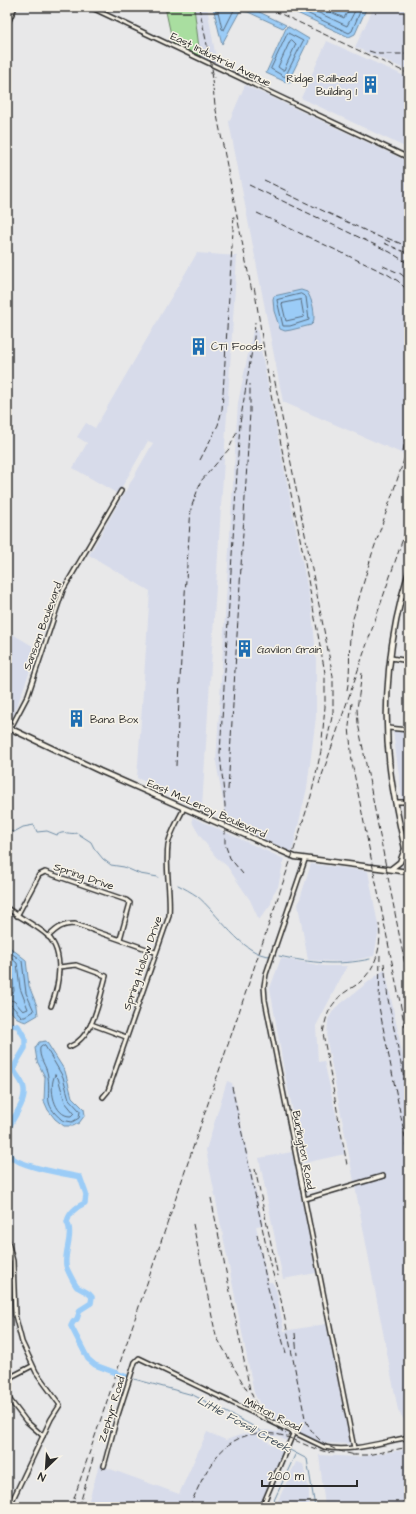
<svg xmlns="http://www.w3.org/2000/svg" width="416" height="1514" font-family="'Architects Daughter',sans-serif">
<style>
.built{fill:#d7dbea}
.green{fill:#a9dea0;stroke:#6a8466}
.water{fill:#9bccf7;stroke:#6e8ca5}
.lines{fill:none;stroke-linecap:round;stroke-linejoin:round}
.shore{stroke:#586b7d;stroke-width:1}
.stream{stroke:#6e8ca5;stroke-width:1}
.river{stroke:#9bccf7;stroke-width:5.5}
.minor-casing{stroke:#2b2b2b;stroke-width:6}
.major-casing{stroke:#2b2b2b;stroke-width:7}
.minor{stroke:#f7f3e8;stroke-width:3}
.major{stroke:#f7f3e8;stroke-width:4}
.rail{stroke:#2b2b2b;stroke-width:1;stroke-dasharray:6 3;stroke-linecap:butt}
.labels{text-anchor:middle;stroke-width:3;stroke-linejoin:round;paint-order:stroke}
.street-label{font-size:11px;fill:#2b2b2b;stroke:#f7f3e8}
.poi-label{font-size:11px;fill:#2b2b2b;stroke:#f7f3e8;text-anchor:start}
.water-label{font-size:12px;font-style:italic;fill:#47535e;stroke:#f7f3e8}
</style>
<rect width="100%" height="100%" fill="#e8e8e9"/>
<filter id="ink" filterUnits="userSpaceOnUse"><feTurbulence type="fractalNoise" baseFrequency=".025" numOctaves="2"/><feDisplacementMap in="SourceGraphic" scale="8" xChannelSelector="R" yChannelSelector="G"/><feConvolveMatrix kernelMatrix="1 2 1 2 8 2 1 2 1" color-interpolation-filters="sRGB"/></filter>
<g filter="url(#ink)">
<!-- built -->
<g class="built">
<path d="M194,7H207L217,64L200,56Z"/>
<path d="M374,7H409V71L355,47Z"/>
<path d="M327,41L409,78V149L301,98Z"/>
<path d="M245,85L409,162L408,456L283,402L229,122Z"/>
<path d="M197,253L237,256L202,807L137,778L150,591L89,555L153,443L148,441L118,494L73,468L87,443L77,437L86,423L95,428Z"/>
<path d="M257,329L312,611L316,655V717L307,788L292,852L227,823L216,762L238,403L253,330Z"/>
<path d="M7,631L38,649L14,714L8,723Z"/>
<path d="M393,731H409V846L402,798Z"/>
<path d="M192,817L284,859L278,887L273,894L271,904L259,920L250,900L235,878L227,866L216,857L200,836L193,824Z"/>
<path d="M311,864L368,871L379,930L374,956L347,962L308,960L298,905Z"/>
<path d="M281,958L324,966H347L316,1026L318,1062L324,1061L345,1154L304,1163L284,1070L270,988Z"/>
<path d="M385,969L409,1086V1428L398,1410L327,1041L328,1019L335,1008Z"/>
<path d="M227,1081L232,1083L263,1225L256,1226L268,1282H272L276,1289L284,1331L326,1324L350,1444L320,1443L267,1417L254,1393L206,1150Z"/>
<path d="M292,1152L316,1273L283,1279L259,1158Z"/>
<path d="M279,1429L289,1434L286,1441L278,1436H258L283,1451L259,1507H87L99,1465L179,1494L207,1432L226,1440L243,1434L266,1430L278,1432Z"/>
<path d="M409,1449V1493L402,1507H325L319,1455L357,1457Z"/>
<path d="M296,1462L303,1464L309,1491V1507H275Z"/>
</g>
<!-- green -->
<path class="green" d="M165,7H194L200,56L173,44Z"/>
<!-- water -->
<g class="water">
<path d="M213,7H249L286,25L283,28L248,12L240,11L222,44Z"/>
<path d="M284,7H367L355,34L349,37Z"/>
<path d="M287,26L309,39L289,80L292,82L288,83L266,73Z"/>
<path d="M301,290L307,292C312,299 316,314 313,323L311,325L291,330L285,331L280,329L274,311L273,299L274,296Z"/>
<path d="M7,945L26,960L29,986L37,1006L38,1015L26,1022C17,1020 10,1012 7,1004Z"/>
<path d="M46,1041L65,1071L72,1097L84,1109L85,1115L79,1123L73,1126H64L55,1119L48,1110L44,1101L45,1077L37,1061L35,1048L39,1042Z"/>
</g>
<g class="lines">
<!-- shore -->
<g class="shore">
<path d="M217,7L222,29L224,30L234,10L238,7"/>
<path d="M294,7L349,33L352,31L362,7"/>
<path d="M306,7L347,26L357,7"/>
<path d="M320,7L344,18L350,7"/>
<path d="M288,33L303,41L285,77L271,69Z"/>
<path d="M292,40L296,44L284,70H282L278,67L290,41Z"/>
<path d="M301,294L306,297L309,320L290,326H283L277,300Z"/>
<path d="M301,300L304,317L286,321L282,304Z"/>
<path d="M7,950L22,961L26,993L34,1011L25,1017H22L11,1005L7,1004"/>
<path d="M7,955L17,963L20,988L28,1009L23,1011L14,1001L7,999"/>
<path d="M7,962L12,967L14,991L13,993H7"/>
<path d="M43,1045L45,1046L63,1077L69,1099L80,1111L79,1118L72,1122L62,1120C42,1103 51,1097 48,1077C47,1065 38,1059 40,1047Z"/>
<path d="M55,1075L58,1078L65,1102L74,1113L71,1116C54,1117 48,1087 55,1075Z"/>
</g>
<!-- stream -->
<g class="stream">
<path d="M7,830L14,832L23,827L34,825L37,832L47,831L57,835C64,830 70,835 77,833L91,842L94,848L103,859L111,865L124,867L140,874L158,877"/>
<path d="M178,885C184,888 191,892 197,896C216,911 243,956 270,956"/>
<path d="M279,956C311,963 338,966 370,959"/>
<path d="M134,1379L193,1395L251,1425L286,1448"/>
<path d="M288,1449L307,1459L315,1507"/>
<path d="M271,1507L295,1455"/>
</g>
<!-- river -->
<g class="river">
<path d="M7,1024L18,1026L25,1038V1048L16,1063L14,1070C17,1077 23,1081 24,1089C26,1105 11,1118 7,1133"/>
<path d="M7,1145C8,1148 7,1152 9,1154C14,1166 66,1174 80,1177L86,1194L85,1203C76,1207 69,1212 67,1222C74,1234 64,1252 66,1265C66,1268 75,1285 77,1287C83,1291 88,1291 92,1297L91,1303L80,1310L77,1319L73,1322L71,1326L88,1359L95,1365L127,1377"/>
</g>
<defs>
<g id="minor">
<path d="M90,7L409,158"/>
<path d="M7,8V7"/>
<path d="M7,25L15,7"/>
<path d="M402,595L409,597"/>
<path d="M391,658L409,661"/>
<path d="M388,728L409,730"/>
<path d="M7,735L28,695L63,590L121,491"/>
<path d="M395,802H409"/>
<path d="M7,850L9,846"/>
<path d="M305,860L266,974L264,986L265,1000L354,1448"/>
<path d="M7,908C20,918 36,925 48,936C65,954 59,986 51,1006"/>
<path d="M17,916L39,875L45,872L126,900L130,903L120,939"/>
<path d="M48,937C57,928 62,924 75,924L155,952"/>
<path d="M59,967L76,965L106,976C99,1000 94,1037 69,1047"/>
<path d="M91,1024L126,1037"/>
<path d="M103,1097L108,1091L169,916C171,892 165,869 168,845C170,833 179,819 184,808"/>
<path d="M305,1199L383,1176"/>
<path d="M7,1238L13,1261L15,1315L22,1342L36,1372L60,1405L51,1419L11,1503"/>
<path d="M7,1379L32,1366"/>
<path d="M7,1396L26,1421L43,1436"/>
<path d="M104,1466L116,1421L135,1362L139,1358L324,1447C351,1453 382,1442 409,1437"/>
<path d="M7,1501L19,1507"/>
<path d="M262,1507L293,1434"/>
<path d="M407,1507L409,1503"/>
</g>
<g id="major">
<path d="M409,571C389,634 382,704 390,769C394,802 402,835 409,867"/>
<path d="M7,727L100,771L295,857L409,872"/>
<path d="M391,869L400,862L405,849"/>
</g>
</defs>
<!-- minor casing -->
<use href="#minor" class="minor-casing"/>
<!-- major casing -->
<use href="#major" class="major-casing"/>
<!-- minor -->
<use href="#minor" class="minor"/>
<!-- major -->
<use href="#major" class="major"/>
<!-- rail -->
<g class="rail">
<path d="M199,7L214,78"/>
<path d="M266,7L409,74"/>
<path d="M369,51L379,54H409"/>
<path d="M211,72L215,105L252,292"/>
<path d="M264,180L289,192"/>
<path d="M249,185L390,252L409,264"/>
<path d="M287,194L390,242"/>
<path d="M257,213L387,274L398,281L409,292"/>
<path d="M387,238L409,247"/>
<path d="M384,243L409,254"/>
<path d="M383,266L401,274L409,281"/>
<path d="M273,372L333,676V712L327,741"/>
<path d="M403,451L409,417"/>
<path d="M200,460L218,425L222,410L234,214"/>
<path d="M362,673L357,709L358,723L409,985"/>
<path d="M347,690C352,667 347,644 352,622L372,554L409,445"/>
<path d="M352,703L349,726L352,763L409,1047"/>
<path d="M176,766L182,637L191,508L201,481L229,449L237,431"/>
<path d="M319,784L409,521"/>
<path d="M228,790L250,412V384"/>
<path d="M243,874L230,858L225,844V805L220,753L240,423L254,338L255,322"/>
<path d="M380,955L379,1007L409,1157"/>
<path d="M384,963L388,999L409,1103"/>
<path d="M406,1042L409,1058"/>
<path d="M232,1087L270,1264L281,1300L305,1418C314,1442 333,1451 356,1455"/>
<path d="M347,1165L323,1033C325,1022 327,1011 335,1002C341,993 351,989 359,983C377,968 382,945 379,924"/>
<path d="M255,1169L278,1276"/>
<path d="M211,1198L250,1390L257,1407"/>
<path d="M193,1224L216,1336L248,1392"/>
<path d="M257,1234L268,1288L286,1353"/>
<path d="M295,1333L297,1355"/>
<path d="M254,1402L268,1421L286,1434"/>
<path d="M352,1455H367L409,1447"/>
<path d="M71,1507L292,856L311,796L321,751L325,707V673L304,558L271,395L254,286"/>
<path d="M79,1507L94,1455"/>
<path d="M189,1507C204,1476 216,1441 253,1434C264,1433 274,1433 284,1436C302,1442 316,1452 336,1453"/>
</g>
</g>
</g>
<!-- icons -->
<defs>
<symbol id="building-bare" viewBox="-9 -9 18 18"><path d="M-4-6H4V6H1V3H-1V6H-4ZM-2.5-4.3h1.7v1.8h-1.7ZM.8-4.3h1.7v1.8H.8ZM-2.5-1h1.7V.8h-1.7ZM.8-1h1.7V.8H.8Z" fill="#1f6fb2" stroke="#f7f3e8" stroke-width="2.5" paint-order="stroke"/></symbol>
</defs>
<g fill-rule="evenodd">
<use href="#building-bare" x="358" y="72" width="25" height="25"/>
<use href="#building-bare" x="186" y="334" width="25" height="25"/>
<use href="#building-bare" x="232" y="636" width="25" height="25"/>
<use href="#building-bare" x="64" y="706" width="25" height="25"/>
</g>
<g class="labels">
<!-- street labels -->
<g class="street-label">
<text transform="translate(221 59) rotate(26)" y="4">East Industrial Avenue</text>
<text transform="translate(42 626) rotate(-70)" y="4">Sansom Boulevard</text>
<text transform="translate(207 808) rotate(24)" y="4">East McLeroy Boulevard</text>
<text transform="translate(84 876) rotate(19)" y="4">Spring Drive</text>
<text transform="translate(142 963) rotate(-71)" y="4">Spring Hollow Drive</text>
<text transform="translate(304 1150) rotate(79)" y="4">Burlington Road</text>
<text transform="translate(111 1409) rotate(-73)" y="4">Zephyr Road</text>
<text transform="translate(273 1414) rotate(27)" y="4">Minton Road</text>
</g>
<!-- poi labels -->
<g class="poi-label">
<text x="357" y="82" text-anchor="end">Ridge Railhead<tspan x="357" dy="13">Building 1</tspan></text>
<text x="211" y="350">CTI Foods</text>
<text x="257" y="653">Gavilon Grain</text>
<text x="90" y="723">Bana Box</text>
</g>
<!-- water labels -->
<g class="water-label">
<text transform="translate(244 1424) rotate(29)" y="4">Little Fossil Creek</text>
</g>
</g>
<!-- margin -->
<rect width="416" height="1514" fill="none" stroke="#f7f3e8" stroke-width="24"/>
<rect x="12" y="12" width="392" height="1490" fill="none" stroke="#2b2b2b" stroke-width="1.5" filter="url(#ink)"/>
<!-- north arrow -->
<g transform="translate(46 1468) rotate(205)" stroke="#f7f3e8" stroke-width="3" paint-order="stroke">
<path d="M0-3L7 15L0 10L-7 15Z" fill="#2b2b2b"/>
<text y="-6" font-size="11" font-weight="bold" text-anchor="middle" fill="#2b2b2b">N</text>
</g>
<!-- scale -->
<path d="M262 1480v6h95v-6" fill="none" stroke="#2b2b2b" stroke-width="2"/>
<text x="268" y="1480" font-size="12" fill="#2b2b2b" stroke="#f7f3e8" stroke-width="3" paint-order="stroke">200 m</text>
</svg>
